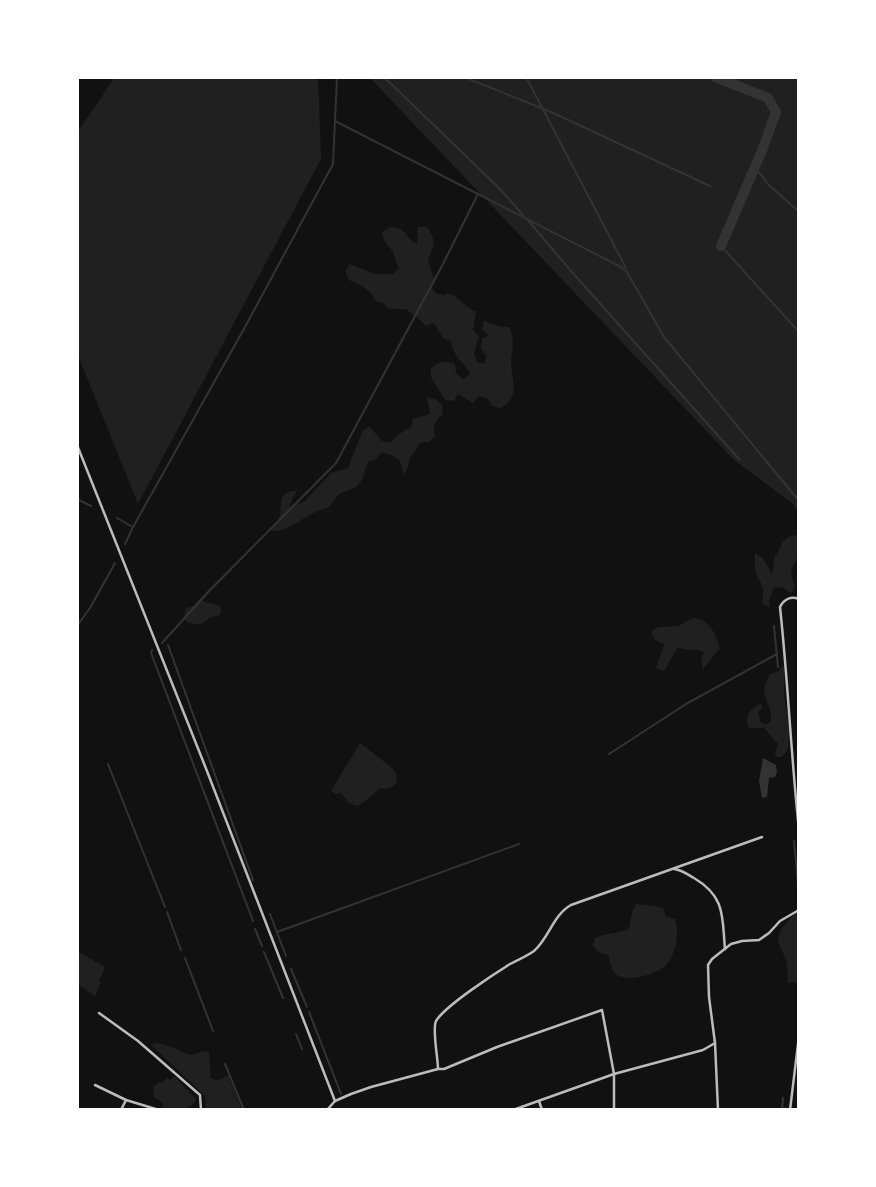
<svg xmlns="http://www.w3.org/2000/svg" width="876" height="1187" font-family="'Sofia Sans Condensed',sans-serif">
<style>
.green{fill:#202020}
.water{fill:#333}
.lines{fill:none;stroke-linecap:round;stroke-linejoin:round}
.stream{stroke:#333;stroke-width:2}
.river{stroke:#333;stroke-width:10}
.minor{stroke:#bcbcbc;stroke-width:2.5}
</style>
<rect width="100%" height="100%" fill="#111"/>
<!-- green -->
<g class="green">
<path d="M115,77H318L321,159L138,504L77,353V133Z"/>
<path d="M369,77H799V513L793,504L734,460Z"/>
<path d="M390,227C408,227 404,238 417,244L418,227H427L432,235L434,244L428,261L434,278L431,287L437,294L445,295L447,293C459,296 464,307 476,312L473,330L479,336L474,353L477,362L485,364L486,356L481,348L482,339L489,335L482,330L484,321L501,327H510C511,332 513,338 513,344C513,350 511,356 511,362C511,381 522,397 500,408L492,406L487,398L479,396L473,403L458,394L454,401L445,400L431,377V368C439,361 445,360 455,364L456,373L463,379L470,374C462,359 454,359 451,341L443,338L434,323L426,326C420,319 413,315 406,309H389L384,304L376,301C370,288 361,286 349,280L345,271L350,264L375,274H393L399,268C396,263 395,258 393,252C388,244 383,242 382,232Z"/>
<path d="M427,397L435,399L442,405L443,414C435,421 432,426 435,436L429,442L420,443L410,458L408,467L403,475C403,458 396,457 382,452L376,459L368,462L362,480L356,487L339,494L328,508C308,511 290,533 271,531C274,526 279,521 280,515C282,501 278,492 297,490L289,506L304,502L331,473L348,468L362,432L369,426L382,441L391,443L396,436L411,427L413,419L430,414Z"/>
<path d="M799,534C799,540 800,547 799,552C796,567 786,566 795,586L791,594L784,588L774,587L769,601L770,607L765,605L762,602C767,582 756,582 755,566C754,561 755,557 755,553L763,558L772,574C774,568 773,564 774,559C776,553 781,550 782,542L788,537Z"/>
<path d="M199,599L208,603L216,604L220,606L221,610L220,615L211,617L200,625L187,622L184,619L186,608L194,606Z"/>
<path d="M693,618C710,619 715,633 720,648L703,669L701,661L704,652C694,648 688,652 678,647L664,671L656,668C658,659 663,653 664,644L655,640L651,632L658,627L678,626Z"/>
<path d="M783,664C786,674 783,683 784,693C786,712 792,732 787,751L781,757H776L775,752L778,744L764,728H749C743,718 751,706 761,704L762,708L758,712L760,721L763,724H767L771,721C772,698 756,699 770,674L779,671Z"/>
<path d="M360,743L391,767L396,773L397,783L389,788L378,789L374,794L358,806L349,803L341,793L336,794L331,791Z"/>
<path d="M636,904L655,906L663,908L666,917L675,919C680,933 676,955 665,966C656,975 621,985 613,971C611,967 610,960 608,955L600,953L593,946L595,938C607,933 618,933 629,929L632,912Z"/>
<path d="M799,912V982L788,983C787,975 788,968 786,960C780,943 772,941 786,923C790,918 793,915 799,912Z"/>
<path d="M77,951L105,967L99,981L101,982L95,996L77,984Z"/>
<path d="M157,1043L172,1047L190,1055L204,1051L209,1052L211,1078L217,1081L228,1075L242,1110H206L205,1096L151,1045Z"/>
<path d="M174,1076L196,1099L195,1102C187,1111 173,1113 162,1107L164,1104L154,1097L153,1087L159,1082L162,1083L167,1078L170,1080Z"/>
</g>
<!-- water -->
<path class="water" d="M763,758L776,765L777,772L775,777L769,778L767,797L762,798L759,781Z"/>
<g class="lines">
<!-- stream -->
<g class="stream">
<path d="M384,77L500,189L523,215"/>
<path d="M464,77L551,112L710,186"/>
<path d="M526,77L626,268"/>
<path d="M335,121L621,267L627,272L664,337L799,501"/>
<path d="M755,167L768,184L799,212"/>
<path d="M527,219L571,271L739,459"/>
<path d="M721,246L799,332"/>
<path d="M77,499L91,506"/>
<path d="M117,518L131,526"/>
<path d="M125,544L133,527L245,327L333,164L337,77"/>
<path d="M77,626L90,608L115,563"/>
<path d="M774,626L778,667"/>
<path d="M162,643L210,590L336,463L443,264L478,194"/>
<path d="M168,645L253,880"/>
<path d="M152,650L151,653L253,921"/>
<path d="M609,754L686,704L777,654"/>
<path d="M108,764L165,907"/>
<path d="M794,841L799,895"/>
<path d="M167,912L181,950"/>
<path d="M270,914L286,956"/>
<path d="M255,929L262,946"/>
<path d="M277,932L519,844"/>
<path d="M264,952L283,998"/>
<path d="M185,958L213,1031"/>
<path d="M291,969L307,1007"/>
<path d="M309,1012L341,1094"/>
<path d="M296,1034L302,1049"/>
<path d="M225,1064L244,1110"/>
<path d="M782,1110L783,1098"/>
</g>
<!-- river -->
<path class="river" d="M715,77L768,98L776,112L763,148L721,246"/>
<!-- minor -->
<g class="minor">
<path d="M77,445L205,766L335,1101"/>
<path d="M799,599C791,596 784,599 780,607C788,681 791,756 799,830"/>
<path d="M674,869C682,870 687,874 694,878C726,897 722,917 725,949"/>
<path d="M99,1013L138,1041L200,1095L201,1110"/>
<path d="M438,1069C438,1058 432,1029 436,1021C445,1006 494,974 510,964C518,960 527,956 534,951C549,938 553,915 571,905L762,837"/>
<path d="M95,1085L126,1100"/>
<path d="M539,1101L542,1110"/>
<path d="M121,1110L126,1100L159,1110"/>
<path d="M327,1110L335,1101L351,1094L371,1087L438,1069H444L497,1047L602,1010L614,1074V1110"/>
<path d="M513,1110L614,1074L703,1050L715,1043"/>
<path d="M718,1110L715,1043L709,997L708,965L712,959L731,944L742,941L759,940L769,933L780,921L799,910"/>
<path d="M790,1110L799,1036"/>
</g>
</g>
<!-- border -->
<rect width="876" height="1187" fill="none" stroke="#ffffff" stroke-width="158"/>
</svg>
